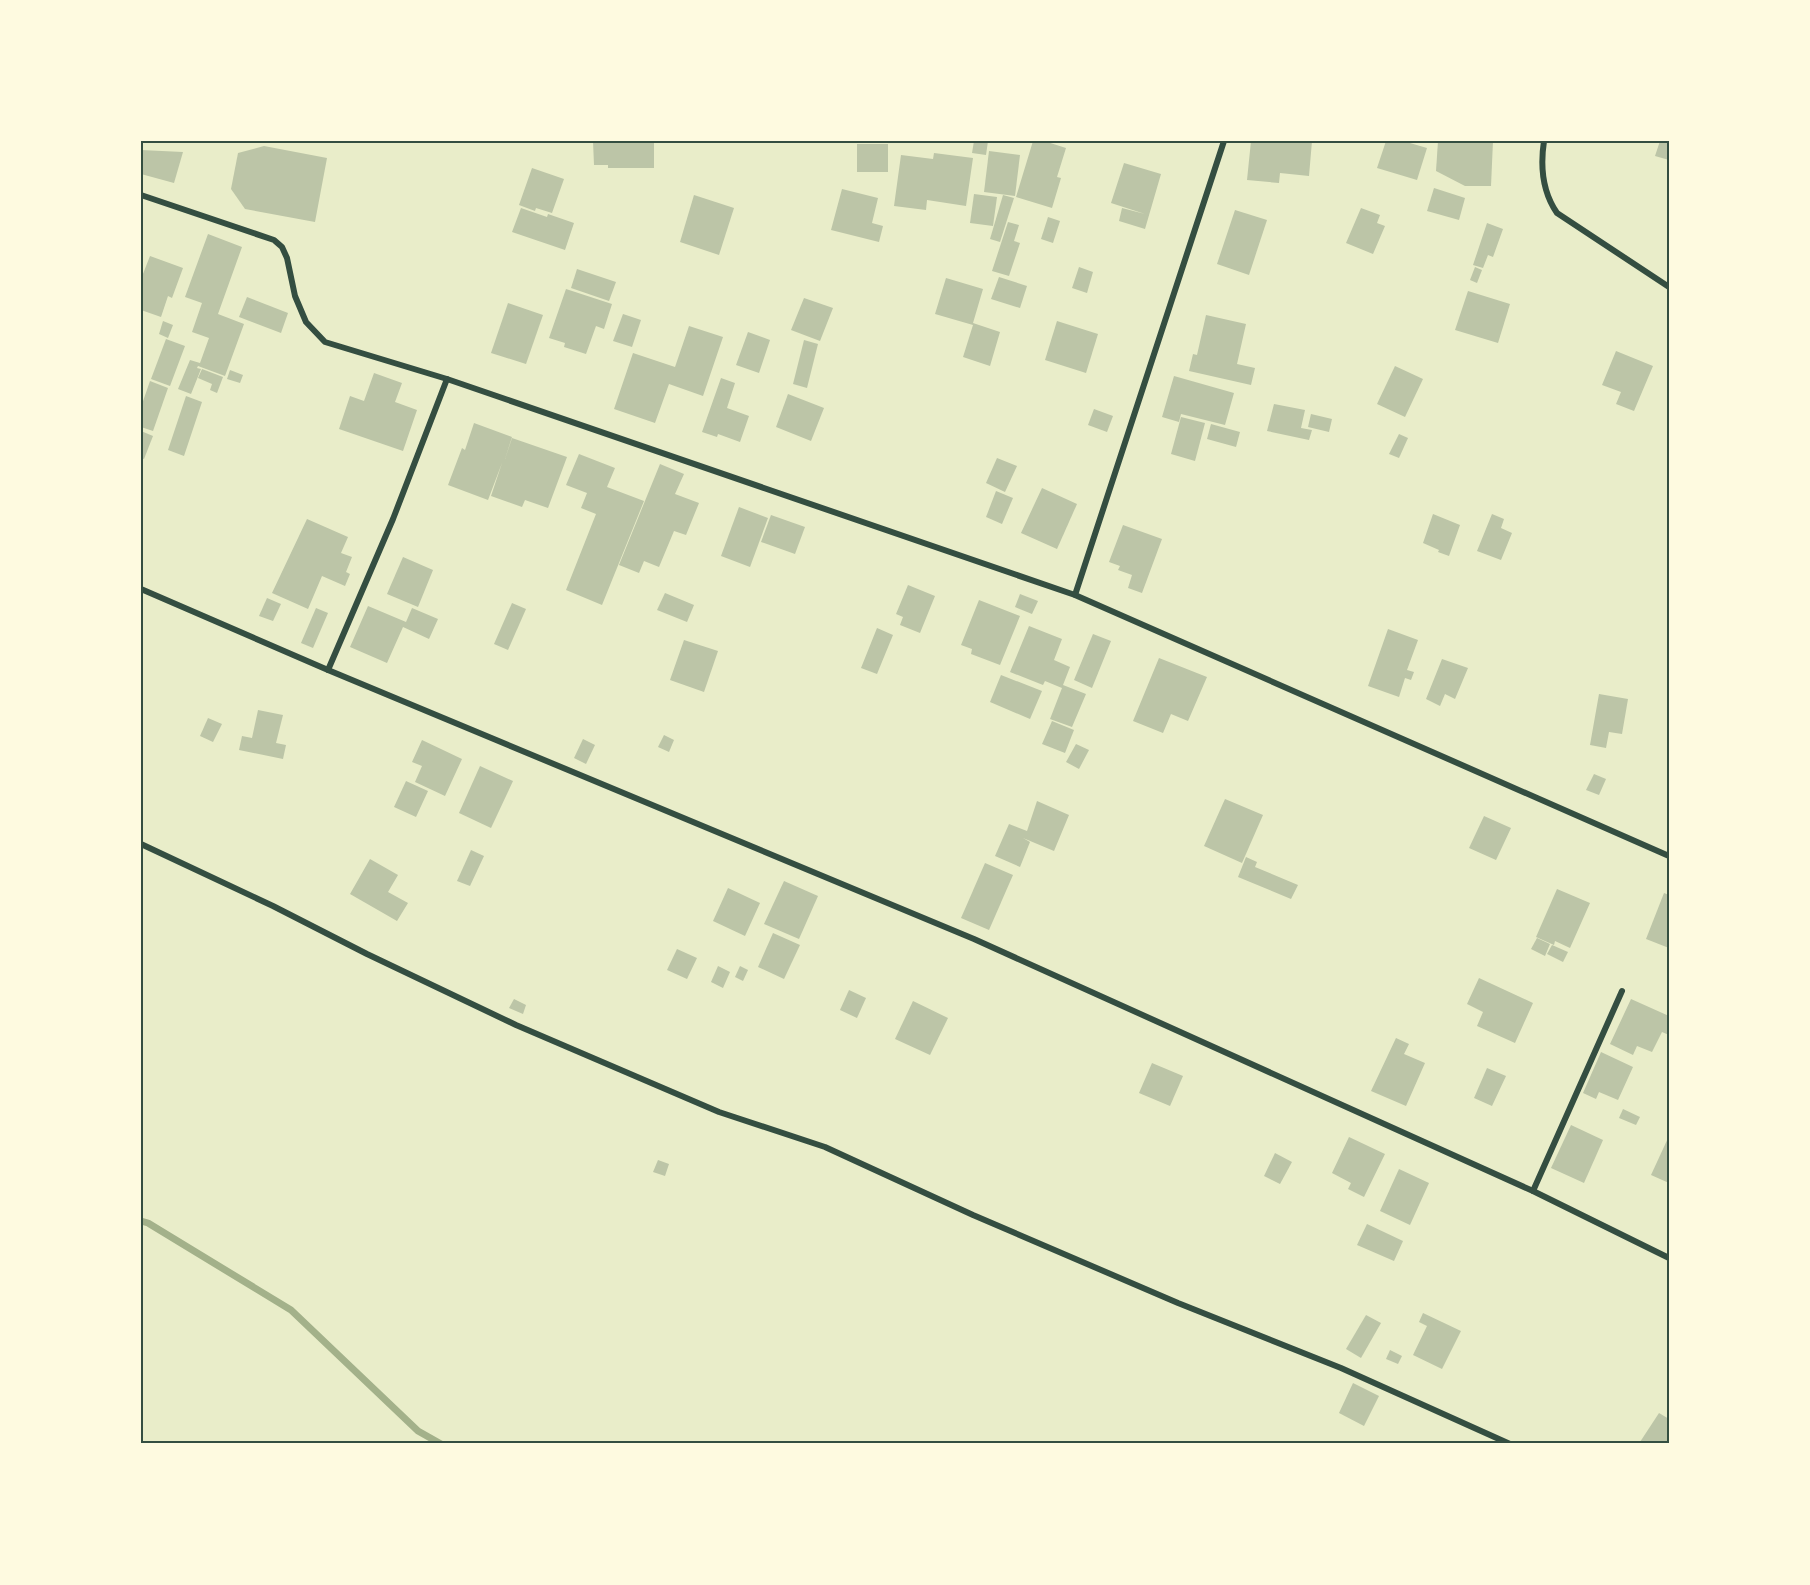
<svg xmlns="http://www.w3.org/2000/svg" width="1810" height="1585" font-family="Commissioner,sans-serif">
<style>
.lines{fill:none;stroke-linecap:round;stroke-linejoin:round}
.stream{stroke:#a3b18a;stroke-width:7}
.building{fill:#bcc5a7}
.minor{stroke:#344e41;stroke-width:6}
.neatline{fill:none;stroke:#344e41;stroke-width:2}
</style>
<rect width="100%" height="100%" fill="#e9edc9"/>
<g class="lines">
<!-- stream -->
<path class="stream" d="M141,1221L148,1223L291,1310L418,1431L441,1444"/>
</g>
<!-- building -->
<g class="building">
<path d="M593,141H654V168H608V165H594Z"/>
<path d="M974,141H988L986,155L972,153Z"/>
<path d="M1033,141H1044L1066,148L1057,177L1061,178L1052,208L1016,197Z"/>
<path d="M1251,141H1312L1309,176L1280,173L1279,183L1247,180Z"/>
<path d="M1386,141H1403L1427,148L1417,180L1377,168Z"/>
<path d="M1438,141H1493L1491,186H1465L1436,171Z"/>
<path d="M1660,141H1669V160L1655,156Z"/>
<rect x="857" y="144" width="31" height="28"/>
<path d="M264,146L327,158L315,222L245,209L231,189L238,153Z"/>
<path d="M141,150L183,152L174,183L141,174Z"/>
<path d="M989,151L1020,155L1015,196L984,192Z"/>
<path d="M934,153L973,158L966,206L927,200L926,210L894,206L901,155L933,159Z"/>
<path d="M1124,163L1161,174L1145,229L1119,221L1122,208L1145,214L1111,203Z"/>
<path d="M532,168L564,179L552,213L536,208L535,211L519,205Z"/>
<path d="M1434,188L1465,198L1459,220L1427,211Z"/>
<path d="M842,189L878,198L872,223L883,226L879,242L831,230Z"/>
<path d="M974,194L997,197L993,226L970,223Z"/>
<path d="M694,195L734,208L719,255L680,242Z"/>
<path d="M1003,195L1014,198L1000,242L990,239Z"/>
<path d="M521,208L547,217L548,214L574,223L565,250L512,232Z"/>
<path d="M1361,208L1380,215L1377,223L1385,226L1373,254L1346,243Z"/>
<path d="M1235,210L1267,220L1249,275L1217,264Z"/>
<path d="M1048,217L1060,221L1053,243L1041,239Z"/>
<path d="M1008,222L1019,225L1014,241L1020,243L1009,276L992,271Z"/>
<path d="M1487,223L1503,229L1493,257L1488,255L1483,268L1473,265Z"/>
<path d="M208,234L242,247L218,314L244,324L225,376L198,366L197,368L201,369L191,394L178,389L190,360L200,363L209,338L192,332L202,303L185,297Z"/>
<path d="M150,256L183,268L172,298L168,296L161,317L141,310V279Z"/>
<path d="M1079,267L1093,272L1087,293L1072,288Z"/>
<path d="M1475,267L1482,270L1477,283L1470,280Z"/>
<path d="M577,269L616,282L609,301L571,288Z"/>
<path d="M999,277L1027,286L1020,308L991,299Z"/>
<path d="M946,278L983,289L973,323L1000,332L990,366L963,357L973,325L935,314Z"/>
<path d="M566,289L612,304L604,329L596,326L586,354L564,347L565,343L549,338Z"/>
<path d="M1468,291L1510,304L1498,343L1455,330Z"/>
<path d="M247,297L288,313L281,333L239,317Z"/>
<path d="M804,298L833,308L820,341L791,330Z"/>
<path d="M508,303L543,315L526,364L491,353Z"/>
<path d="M623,314L641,320L632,347L613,341Z"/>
<path d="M1206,315L1246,324L1237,364L1255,368L1251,385L1189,371L1193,354L1197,355Z"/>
<path d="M163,321L173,325L168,338L159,334Z"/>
<path d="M1057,321L1098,334L1086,373L1045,360Z"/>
<path d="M689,326L723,337L703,396L669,384L655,423L614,409L633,353L675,367Z"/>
<path d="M748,332L770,340L759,373L736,365Z"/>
<path d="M166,339L185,346L170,386L151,379Z"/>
<path d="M804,340L818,344L807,388L793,384Z"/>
<path d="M1616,351L1653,366L1634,411L1616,404L1621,392L1602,385Z"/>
<path d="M1395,366L1423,379L1405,417L1377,404Z"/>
<path d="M202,369L223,377L217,393L210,390L212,384L198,378Z"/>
<path d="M230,370L243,375L240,383L227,379Z"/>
<path d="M374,373L402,383L395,402L417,410L403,451L339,429L350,396L364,401Z"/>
<path d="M1174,376L1234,393L1225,425L1181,414L1179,422L1162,417Z"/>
<path d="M721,378L735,383L727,408L749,416L740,442L718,434L717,437L702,432Z"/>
<path d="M150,381L168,388L153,431L141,427V407Z"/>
<path d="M788,394L824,408L811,441L776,427Z"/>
<path d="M186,396L202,402L184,456L168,450Z"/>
<path d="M1274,404L1305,410L1301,428L1312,430L1309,440L1267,431Z"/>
<path d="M1094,409L1113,416L1107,432L1088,425Z"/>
<path d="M1311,414L1332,419L1329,432L1308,427Z"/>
<path d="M1181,417L1205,423L1195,461L1171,454Z"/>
<path d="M474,423L512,437L505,459L512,438L567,457L548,508L525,500L522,507L491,496L502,463L488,500L448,485L462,448L465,450Z"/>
<path d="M1211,424L1240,432L1236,447L1207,439Z"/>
<path d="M141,431L153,436L144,459L141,458Z"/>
<path d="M1399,434L1408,438L1399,458L1389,454Z"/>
<path d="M579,454L615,468L607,487L644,501L602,605L566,590L596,514L581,508L587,493L566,485Z"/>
<path d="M997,458L1017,466L1005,492L986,483Z"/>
<path d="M660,464L684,474L675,494L699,503L686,535L674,531L659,567L644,561L639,573L619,565Z"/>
<path d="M1042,488L1077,504L1057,549L1021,533Z"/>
<path d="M996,491L1013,498L1002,524L986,517Z"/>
<path d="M739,507L768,518L750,567L721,556Z"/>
<path d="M1433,514L1460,525L1449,556L1438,552L1439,550L1423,543Z"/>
<path d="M1492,514L1504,519L1501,528L1512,533L1501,560L1477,551Z"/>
<path d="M771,515L805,527L795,554L761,542Z"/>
<path d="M307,519L348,537L341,553L352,557L346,572L350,574L345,586L322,576L308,609L272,593Z"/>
<path d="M1123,525L1162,539L1142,593L1128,588L1132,575L1118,570L1120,566L1109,562Z"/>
<path d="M403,557L433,570L418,607L387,594Z"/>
<path d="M908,585L935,596L920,633L900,625L903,617L896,614Z"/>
<path d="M665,593L694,605L687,622L657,610Z"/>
<path d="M1020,594L1038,601L1032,614L1015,607Z"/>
<path d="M267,598L281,604L273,621L259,616Z"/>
<path d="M979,600L1020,616L1000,665L971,654L972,649L961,645Z"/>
<path d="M512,603L526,609L508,650L494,644Z"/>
<path d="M368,606L406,622L412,608L438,619L429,639L403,627L387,663L350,647Z"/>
<path d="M316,608L328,613L313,648L301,643Z"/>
<path d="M1029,626L1062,639L1054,660L1070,667L1063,685L1086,694L1072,727L1050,719L1062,688L1045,681L1043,685L1010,672Z"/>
<path d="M877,628L893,635L877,674L861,668Z"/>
<path d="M1388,629L1418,640L1407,670L1414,672L1411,680L1405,678L1399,697L1368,686Z"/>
<path d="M1093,634L1111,641L1092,688L1074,680Z"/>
<path d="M684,640L718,651L704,692L670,680Z"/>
<path d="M1159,658L1207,677L1188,721L1171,714L1163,733L1133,721Z"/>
<path d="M1442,659L1468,668L1455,699L1445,694L1440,706L1426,699Z"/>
<path d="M1001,675L1042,691L1030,719L990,702Z"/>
<path d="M1599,694L1628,699L1622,734L1609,732L1606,748L1590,745Z"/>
<path d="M258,710L283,715L276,743L286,745L283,759L239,750L242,736L252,738Z"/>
<path d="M208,718L222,724L213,742L200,736Z"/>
<path d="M1052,721L1074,730L1065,753L1042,744Z"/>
<path d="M664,735L674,740L669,752L658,747Z"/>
<path d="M583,739L595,745L586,764L574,758Z"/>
<path d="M422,740L462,759L445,796L415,782L422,766L412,762Z"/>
<path d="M1076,744L1089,750L1079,769L1066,762Z"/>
<path d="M480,766L513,781L491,828L459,813Z"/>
<path d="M1594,774L1606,779L1599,795L1586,790Z"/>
<path d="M406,781L428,791L416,817L394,807Z"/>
<path d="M1225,799L1263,815L1242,863L1204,846Z"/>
<path d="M1037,801L1069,815L1054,851L1023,838L1030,842L1020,867L995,856L1009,824L1027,831Z"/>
<path d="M1484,816L1511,828L1496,860L1469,848Z"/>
<path d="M471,850L484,856L470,886L457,881Z"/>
<path d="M1246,857L1257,862L1255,867L1298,885L1291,899L1238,877Z"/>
<path d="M370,859L398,875L388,892L408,903L397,921L350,894Z"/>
<path d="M985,863L1013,875L989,930L961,918Z"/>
<path d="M784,881L818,896L799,939L764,924Z"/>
<path d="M728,888L760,903L745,936L713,921Z"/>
<path d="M1557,889L1590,903L1570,948L1555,941L1554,945L1536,937Z"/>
<path d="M1664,893L1669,895V948L1646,939Z"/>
<path d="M773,933L800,945L784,979L758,967Z"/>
<path d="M1537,938L1550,944L1545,956L1531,949Z"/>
<path d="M1552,945L1568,952L1563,962L1547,954Z"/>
<path d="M677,949L697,958L687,979L667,970Z"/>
<path d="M718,966L730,972L723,988L711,982Z"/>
<path d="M740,966L748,970L743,981L735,977Z"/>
<path d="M1479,978L1533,1003L1515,1043L1477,1026L1483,1012L1467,1004Z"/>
<path d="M849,990L866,998L857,1018L840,1010Z"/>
<path d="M514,999L526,1005L523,1014L509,1008Z"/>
<path d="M1631,999L1669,1016V1035L1662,1032L1652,1052L1637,1046L1633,1055L1610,1044Z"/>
<path d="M913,1001L948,1018L930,1055L895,1039Z"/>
<path d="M1396,1038L1409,1044L1404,1054L1425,1063L1406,1106L1371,1091Z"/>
<path d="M1601,1052L1633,1067L1618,1100L1599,1092L1596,1099L1583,1093Z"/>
<path d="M1152,1063L1183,1076L1170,1106L1139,1093Z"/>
<path d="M1487,1068L1506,1076L1492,1106L1474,1098Z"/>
<path d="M1623,1109L1640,1117L1636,1125L1619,1118Z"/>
<path d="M1571,1125L1603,1140L1584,1183L1551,1168Z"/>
<path d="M1669,1136V1183L1651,1175Z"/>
<path d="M1349,1137L1385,1154L1364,1197L1348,1189L1351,1183L1332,1173Z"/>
<path d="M1275,1153L1292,1162L1280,1184L1264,1176Z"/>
<path d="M658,1160L669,1164L665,1176L653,1172Z"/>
<path d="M1399,1169L1429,1183L1410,1225L1380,1211Z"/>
<path d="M1367,1224L1403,1241L1394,1261L1357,1245Z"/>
<path d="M1423,1313L1461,1331L1442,1369L1413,1355L1427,1326L1419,1322Z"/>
<path d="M1366,1315L1381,1323L1361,1358L1346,1349Z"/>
<path d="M1390,1350L1402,1356L1398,1364L1386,1359Z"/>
<path d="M1353,1383L1379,1396L1364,1426L1339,1413Z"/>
<path d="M1659,1413L1669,1419V1444H1644L1640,1442Z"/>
</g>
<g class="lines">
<!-- minor -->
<g class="minor">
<path d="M1544,141C1540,167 1542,191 1557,213L1669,287"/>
<path d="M141,195L274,240L282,247L287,258L295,296L306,322L325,342L447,379L1075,595L1669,856"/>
<path d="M141,589L328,670L974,939L1533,1191L1669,1258"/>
<path d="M1075,595L1224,141"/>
<path d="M328,670L393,519L447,379"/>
<path d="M141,844L273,906L367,954L516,1025L719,1112L825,1147L973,1215L1178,1303L1341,1368L1510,1444"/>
<path d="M1533,1191L1622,991"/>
</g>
</g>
<!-- border -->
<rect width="1810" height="1585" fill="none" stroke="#fefae0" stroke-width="285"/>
<rect x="142" y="142" width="1526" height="1300" class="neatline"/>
</svg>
